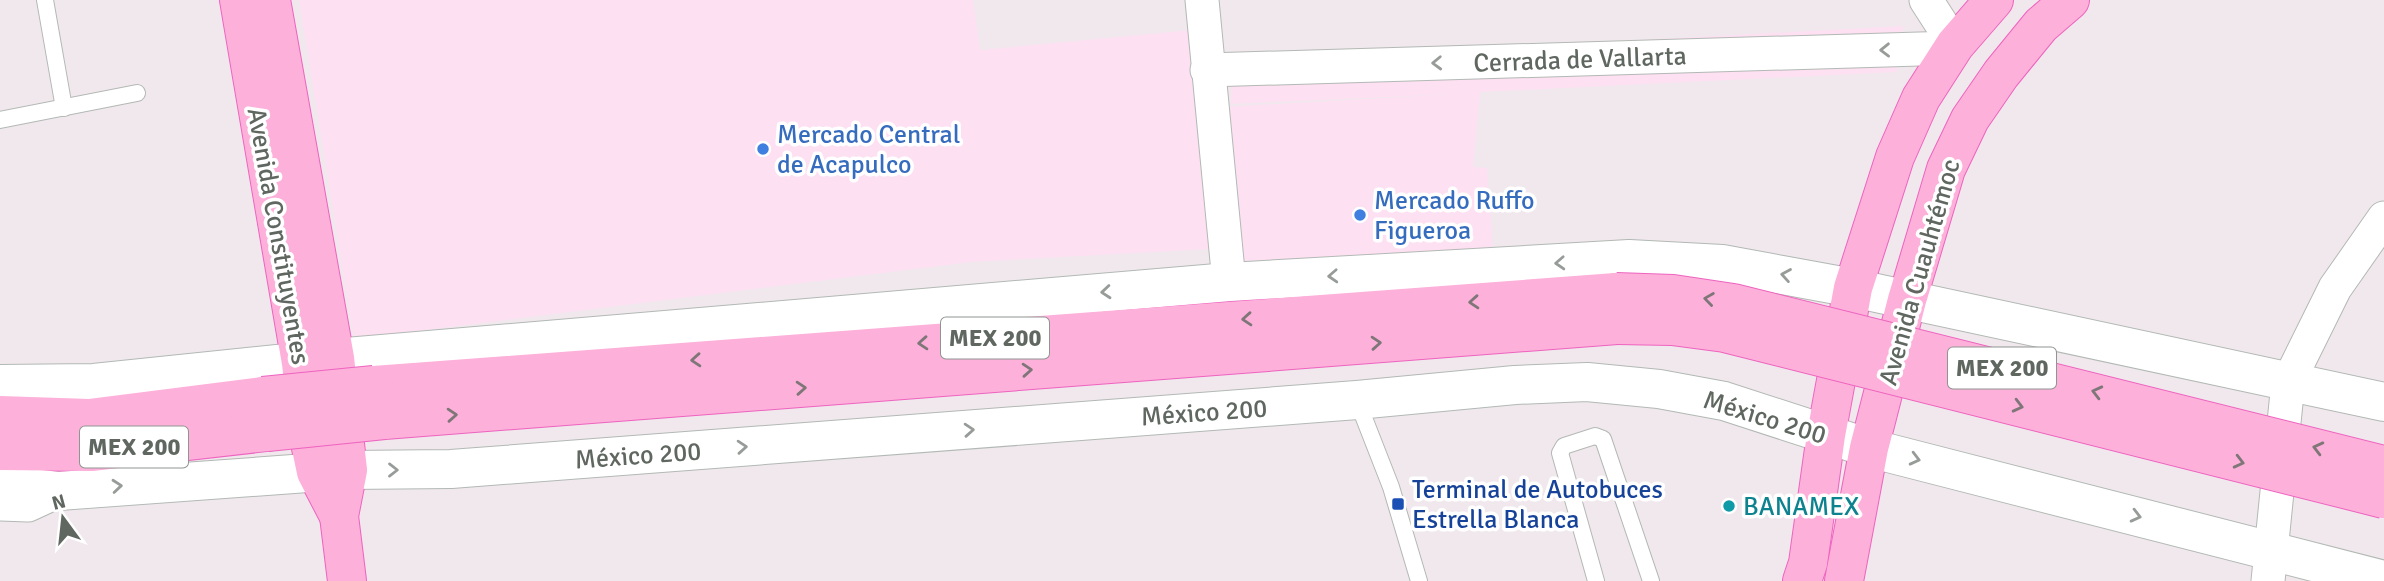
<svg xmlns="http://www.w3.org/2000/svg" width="2384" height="581" font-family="Signika,sans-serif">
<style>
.commercial{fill:#fde0f2}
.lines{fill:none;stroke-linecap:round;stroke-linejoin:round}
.lane-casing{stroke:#b3b9b4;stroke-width:18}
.street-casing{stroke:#b3b9b4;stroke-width:35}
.secondary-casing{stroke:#b2b9b4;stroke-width:40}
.primary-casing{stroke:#ee63bf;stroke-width:40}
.lane{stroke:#fff;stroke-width:16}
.street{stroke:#fff;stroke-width:33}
.secondary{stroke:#fff;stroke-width:38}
.primary{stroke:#fdb0da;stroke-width:38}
.primary-bridge-casing{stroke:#ee63bf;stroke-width:40;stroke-linecap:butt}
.primary-bridge{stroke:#fdb0da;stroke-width:38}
.oneway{stroke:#979c98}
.oneway2{stroke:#7f7678}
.shop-dot{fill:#3f7fe0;stroke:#fff;stroke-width:2.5}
.transit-dot{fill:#1a4fb4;stroke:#fff;stroke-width:2.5}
.culture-dot{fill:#0f9aa8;stroke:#fff;stroke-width:2.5}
.labels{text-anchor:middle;stroke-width:7;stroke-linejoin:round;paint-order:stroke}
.shield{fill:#fff;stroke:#8f9590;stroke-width:2}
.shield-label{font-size:24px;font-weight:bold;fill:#5f6760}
.street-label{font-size:26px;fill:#5f6760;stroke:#fff}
.shop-label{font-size:26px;fill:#366cbe;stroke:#fff;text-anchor:start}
.transit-label{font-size:26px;fill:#164399;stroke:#fff;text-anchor:start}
.culture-label{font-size:26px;fill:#0d838f;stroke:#fff;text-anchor:start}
</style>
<rect width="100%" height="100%" fill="#f0e8ed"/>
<!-- commercial -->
<g class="commercial">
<path d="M299,0H973L980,50L1193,30L1210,249L971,262L354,339Z"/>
<path d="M1903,26L1897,72L1480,92L1473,167L1487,168L1494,262L1235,274L1219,107L1453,94L1231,104L1232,62Z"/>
</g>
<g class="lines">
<defs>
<g id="lane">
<path d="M45,0L64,108"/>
<path d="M0,120L137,93"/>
<path d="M1357,400L1391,487L1419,581"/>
<path d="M1596,581L1560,453L1564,446L1595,436L1603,439L1651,581"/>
</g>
<g id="street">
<path d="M1202,0L1229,282"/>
<path d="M1926,0L1955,45"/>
<path d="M1207,70L1953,48"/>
<path d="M0,504L28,505L54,493"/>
<path d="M2268,581L2288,383L2335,288L2384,218"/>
</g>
<g id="secondary">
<path d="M0,384L94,383L335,358L1229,282L1629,259L1722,264L1853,288L2384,402"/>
<path d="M0,484L59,491L348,470L451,469L1357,400L1515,385L1587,382L1659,389L1724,401L1869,448L2384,580"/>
</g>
<g id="primary">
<path d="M239,0L301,363L309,438L316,472L339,516"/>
<path d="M271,0L335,358L348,470L339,516L347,581"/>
<path d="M374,385L1616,292"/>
<path d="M0,415L89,418L263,396"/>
<path d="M384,420L1617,325"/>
<path d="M0,451L91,452L267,432"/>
<path d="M1802,581L1808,563L1826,435L1853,288L1895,157L1921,98L1955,45L1994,0"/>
<path d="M1844,581L1869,448L1907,300L1946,169L1970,119L2001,74L2041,25L2070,0"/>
</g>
</defs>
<!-- lane casing -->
<use href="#lane" class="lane-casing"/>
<!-- street casing -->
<use href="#street" class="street-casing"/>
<!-- secondary casing -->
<use href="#secondary" class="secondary-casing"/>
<!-- primary casing -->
<use href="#primary" class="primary-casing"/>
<!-- lane -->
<use href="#lane" class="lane"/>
<!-- street -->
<use href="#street" class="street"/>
<!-- secondary -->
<use href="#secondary" class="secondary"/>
<!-- primary -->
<use href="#primary" class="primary"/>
<defs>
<g id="primary-bridge">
<path d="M1616,292L1673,294L1733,303L2384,465"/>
<path d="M1617,325L1672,326L1725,333L2384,499"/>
<path d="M263,396L374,385"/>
<path d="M267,432L384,420"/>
</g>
</defs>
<!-- primary-bridge casing -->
<use href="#primary-bridge" class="primary-bridge-casing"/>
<!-- primary-bridge -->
<use href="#primary-bridge" class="primary-bridge"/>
</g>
<!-- one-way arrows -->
<defs><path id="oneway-chevron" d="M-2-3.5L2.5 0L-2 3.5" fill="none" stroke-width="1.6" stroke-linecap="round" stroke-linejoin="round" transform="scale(1.75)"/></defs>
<g class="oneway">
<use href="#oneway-chevron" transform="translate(1885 50) rotate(179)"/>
<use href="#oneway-chevron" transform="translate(1437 63) rotate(178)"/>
<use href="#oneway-chevron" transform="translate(1560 263) rotate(177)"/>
<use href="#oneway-chevron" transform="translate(1786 275) rotate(-170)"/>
<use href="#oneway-chevron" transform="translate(1333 276) rotate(177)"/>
<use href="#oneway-chevron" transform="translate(1106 292) rotate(175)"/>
<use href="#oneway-chevron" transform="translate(969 430) rotate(-4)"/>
<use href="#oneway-chevron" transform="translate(742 447) rotate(-4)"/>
<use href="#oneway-chevron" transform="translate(1915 459) rotate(14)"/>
<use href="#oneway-chevron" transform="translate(393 470)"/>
<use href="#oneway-chevron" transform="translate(117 486) rotate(-5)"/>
<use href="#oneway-chevron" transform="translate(2136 516) rotate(14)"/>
</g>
<g class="oneway2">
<use href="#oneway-chevron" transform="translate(1709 299) rotate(-172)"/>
<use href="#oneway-chevron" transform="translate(1474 302) rotate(176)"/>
<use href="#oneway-chevron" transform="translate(1247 319) rotate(176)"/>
<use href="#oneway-chevron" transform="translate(923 343) rotate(176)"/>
<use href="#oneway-chevron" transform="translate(1376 343) rotate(-4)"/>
<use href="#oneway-chevron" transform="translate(696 360) rotate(176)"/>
<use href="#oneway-chevron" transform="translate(1027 370) rotate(-4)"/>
<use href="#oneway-chevron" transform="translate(801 388) rotate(-4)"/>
<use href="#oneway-chevron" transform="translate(2097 392) rotate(-166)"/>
<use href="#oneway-chevron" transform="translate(2018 406) rotate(14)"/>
<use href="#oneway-chevron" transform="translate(452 415) rotate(-4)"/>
<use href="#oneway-chevron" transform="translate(2318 448) rotate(-166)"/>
<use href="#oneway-chevron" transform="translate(2239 462) rotate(14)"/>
</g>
<!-- markers -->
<g class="shop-dot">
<circle cx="763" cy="149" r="7"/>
<circle cx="1360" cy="215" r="7"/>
</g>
<rect class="transit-dot" x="1391" y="497" width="14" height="14" rx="3.5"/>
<circle class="culture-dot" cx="1729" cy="506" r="7"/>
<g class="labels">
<!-- shield labels -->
<g class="shield">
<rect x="941" y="317.5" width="108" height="41" rx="5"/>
<rect x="1948" y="347.5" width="108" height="41" rx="5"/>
<rect x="80" y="426.5" width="108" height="41" rx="5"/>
</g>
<g class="shield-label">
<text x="995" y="346">MEX 200</text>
<text x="2002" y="376">MEX 200</text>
<text x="134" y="455">MEX 200</text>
</g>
<!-- street labels -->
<g class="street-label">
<text transform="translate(1580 59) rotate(-2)" y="9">Cerrada de Vallarta</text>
<text transform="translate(279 236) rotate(80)" y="9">Avenida Constituyentes</text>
<text transform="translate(1919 272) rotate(-74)" y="9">Avenida Cuauhtémoc</text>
<text transform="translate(1204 412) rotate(-4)" y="9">México 200</text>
<text transform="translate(1765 417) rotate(17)" y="9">México 200</text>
<text transform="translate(638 455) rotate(-4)" y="9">México 200</text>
</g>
<!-- shop labels -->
<g class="shop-label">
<text x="777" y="143">Mercado Central<tspan x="777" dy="30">de Acapulco</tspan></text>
<text x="1374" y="209">Mercado Ruffo<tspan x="1374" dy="30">Figueroa</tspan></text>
</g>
<!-- transit labels -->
<g class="transit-label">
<text x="1412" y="498">Terminal de Autobuces<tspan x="1412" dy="30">Estrella Blanca</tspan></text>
</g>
<!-- culture labels -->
<g class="culture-label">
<text x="1743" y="515">BANAMEX</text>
</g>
</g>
<!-- north arrow -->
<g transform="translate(63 518) rotate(345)" stroke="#ffffff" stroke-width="5" paint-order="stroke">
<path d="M0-5L12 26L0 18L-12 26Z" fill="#5f6760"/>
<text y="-10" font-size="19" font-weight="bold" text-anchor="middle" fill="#5f6760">N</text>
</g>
</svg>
